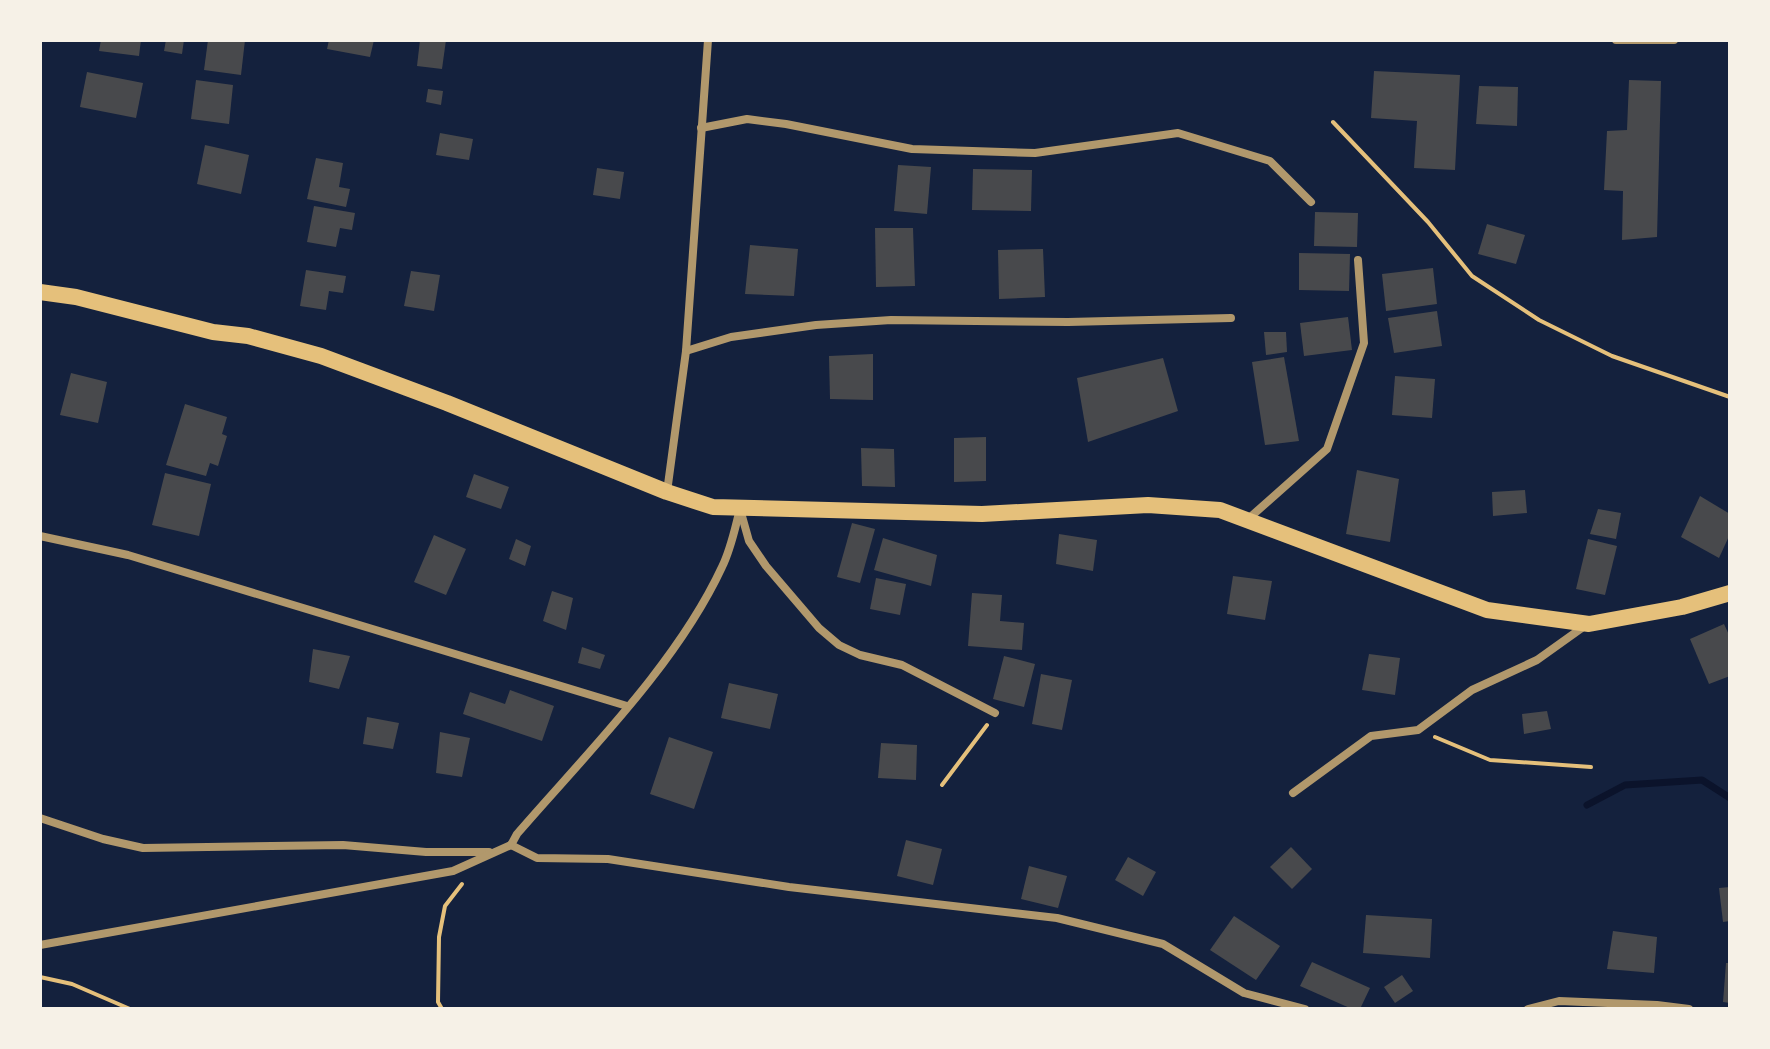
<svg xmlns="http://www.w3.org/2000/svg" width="1770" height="1049" font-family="Ubuntu,sans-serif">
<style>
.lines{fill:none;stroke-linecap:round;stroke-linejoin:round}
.stream{stroke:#0b132b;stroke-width:7}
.building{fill:#48494c}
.path{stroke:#e5c07b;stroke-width:4}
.minor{stroke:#b1986c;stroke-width:8}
.secondary{stroke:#e5c07b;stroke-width:16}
</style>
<rect width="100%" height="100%" fill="#14213d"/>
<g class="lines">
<!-- stream -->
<path class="stream" d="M1587,805L1625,785L1702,780L1730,798"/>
</g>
<!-- building -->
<g class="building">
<path d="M101,40H141L139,56L99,51Z"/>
<path d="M166,40H184L182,54L164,51Z"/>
<path d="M208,40H245L241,75L204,70Z"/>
<path d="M329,40H374L370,57L327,49Z"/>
<path d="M420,40H446L442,69L417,66Z"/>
<path d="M1374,71L1460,75L1455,170L1414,168L1417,121L1371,118Z"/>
<path d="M87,72L143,83L136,118L80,107Z"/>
<path d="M196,80L233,85L229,124L191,119Z"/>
<path d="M1629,80L1661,81L1657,237L1622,240L1623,191L1604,190L1607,131L1627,130Z"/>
<path d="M1479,86L1518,87L1517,126L1476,124Z"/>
<path d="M428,89L443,91L441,105L426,102Z"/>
<path d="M440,133L473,139L469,160L436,155Z"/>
<path d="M205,145L249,155L241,194L197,184Z"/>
<path d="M316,158L343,163L339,187L350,189L346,207L307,199Z"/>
<path d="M898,165L931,167L927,214L894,211Z"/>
<path d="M597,168L624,172L620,199L593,195Z"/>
<path d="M973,169L1032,170L1031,211L972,210Z"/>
<path d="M314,206L355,213L352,230L340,228L336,247L307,242Z"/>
<path d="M1315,212L1358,213L1357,247L1314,246Z"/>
<path d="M1487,224L1525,235L1516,264L1478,254Z"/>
<path d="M875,228H913L915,286L876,287Z"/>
<path d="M750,245L798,249L794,296L745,294Z"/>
<path d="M1043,249L1045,297L999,299L998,250Z"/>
<path d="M1299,253L1350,254L1349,291L1299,290Z"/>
<path d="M1433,268L1437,304L1386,311L1382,274Z"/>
<path d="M306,270L346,276L343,293L329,291L326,310L300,306Z"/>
<path d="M411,271L440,275L434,311L404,306Z"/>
<path d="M1437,311L1442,346L1394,353L1388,318Z"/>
<path d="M1348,317L1352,350L1304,356L1300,323Z"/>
<path d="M1264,332H1286L1287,352L1266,355Z"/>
<path d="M873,354V400L830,399L829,356Z"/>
<path d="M1284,357L1299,441L1265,445L1252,362Z"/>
<path d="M1163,358L1178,411L1088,442L1077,378Z"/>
<path d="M71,373L107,382L98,423L60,415Z"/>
<path d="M1395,376L1435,379L1432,418L1392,415Z"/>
<path d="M185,404L227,417L222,434L227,436L218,466L210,463L206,476L166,465Z"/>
<path d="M986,437V481L954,482V438Z"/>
<path d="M861,448L894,449L895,487L862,486Z"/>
<path d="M1357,470L1399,479L1390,542L1346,534Z"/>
<path d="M165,473L211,484L199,536L152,525Z"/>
<path d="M474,474L509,487L501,509L466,497Z"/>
<path d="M1525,490L1527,513L1493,516L1492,492Z"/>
<path d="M1700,496L1730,514V534L1719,558L1681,537Z"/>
<path d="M1598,509L1621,513L1616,539L1590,534Z"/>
<path d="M852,523L875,529L860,583L837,577Z"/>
<path d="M1059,534L1097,540L1093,571L1056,564Z"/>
<path d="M434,535L466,549L446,595L414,582Z"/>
<path d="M883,538L937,555L931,586L874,570Z"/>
<path d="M516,539L531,546L525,566L509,559Z"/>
<path d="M1588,539L1617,546L1605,595L1576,589Z"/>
<path d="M1233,576L1272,581L1265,620L1227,614Z"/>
<path d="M876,578L906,584L900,615L870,609Z"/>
<path d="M552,591L573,598L566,630L543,621Z"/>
<path d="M972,593L1002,595L1000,621L1024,623L1022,650L968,646Z"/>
<path d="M1724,624L1730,637V676L1709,684L1690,639Z"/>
<path d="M582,647L605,655L600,669L578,663Z"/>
<path d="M313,649L350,656L339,689L309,682Z"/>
<path d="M1369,654L1400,658L1395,695L1362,690Z"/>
<path d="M1004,656L1035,664L1024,707L993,699Z"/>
<path d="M1041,674L1072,680L1062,730L1032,724Z"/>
<path d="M729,683L778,694L770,729L721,718Z"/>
<path d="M510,690L554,706L542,741L463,714L470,692L505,704Z"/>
<path d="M1547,711L1551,729L1524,734L1522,714Z"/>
<path d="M367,717L399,723L393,749L363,744Z"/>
<path d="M440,732L470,738L462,777L436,773Z"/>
<path d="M669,737L713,752L694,809L650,794Z"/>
<path d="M881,743L917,745L916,780L878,778Z"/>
<path d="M906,840L942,849L933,885L897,876Z"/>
<path d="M1291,847L1312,869L1292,889L1270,867Z"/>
<path d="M1128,857L1156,872L1143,896L1115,880Z"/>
<path d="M1029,866L1067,876L1058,908L1021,899Z"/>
<path d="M1730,887V921L1723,922L1719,888Z"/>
<path d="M1366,915L1432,919L1430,958L1363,953Z"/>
<path d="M1234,916L1280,946L1256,980L1210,950Z"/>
<path d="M1613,931L1657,937L1654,973L1607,969Z"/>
<path d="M1312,962L1370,988L1360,1009H1352L1300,986Z"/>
<path d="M1726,963H1730V1003L1723,1002Z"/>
<path d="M1402,975L1413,991L1395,1003L1384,987Z"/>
</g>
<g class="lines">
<!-- path -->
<g class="path">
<path d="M1333,122L1428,222L1472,276L1539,320L1612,356L1730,397"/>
<path d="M1435,737L1490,760L1591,767"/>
<path d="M942,785L987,725"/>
<path d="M40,977L72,984L130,1009"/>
<path d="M442,1009L438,1002L439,937L445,906L462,884"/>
</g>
<!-- minor -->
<g class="minor">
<path d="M1616,40H1674"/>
<path d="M701,128L747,119L786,124L912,149L1035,153L1178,133L1270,161L1311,202"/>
<path d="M686,351L731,337L816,325L891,320L1068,322L1231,318"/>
<path d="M667,492L686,351L708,40"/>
<path d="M740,509L749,541L766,566L819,628L839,645L860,655L902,665L995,713"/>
<path d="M1247,520L1327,449L1364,343L1358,260"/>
<path d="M40,536L128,555L627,706"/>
<path d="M1293,793L1371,736L1418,730L1472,690L1537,660L1586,625"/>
<path d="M40,818L103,839L143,848L343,845L426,852H489"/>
<path d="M511,845L537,858L608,859L789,887L1057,918L1163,944L1244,993L1305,1009"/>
<path d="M511,845L517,834C587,753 677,664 722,567C731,549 735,528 740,509"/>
<path d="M40,945L453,871L511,845"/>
<path d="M1528,1009L1559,1001L1657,1005L1689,1009"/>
</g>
<!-- secondary -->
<path class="secondary" d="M40,292L76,297L213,332L248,336L321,356L447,403L667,492L713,507L982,514L1148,505L1220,510L1487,610L1589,624L1682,607L1730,593"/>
</g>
<!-- border -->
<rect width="1770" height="1049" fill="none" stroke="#f6f1e7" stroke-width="84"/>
</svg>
